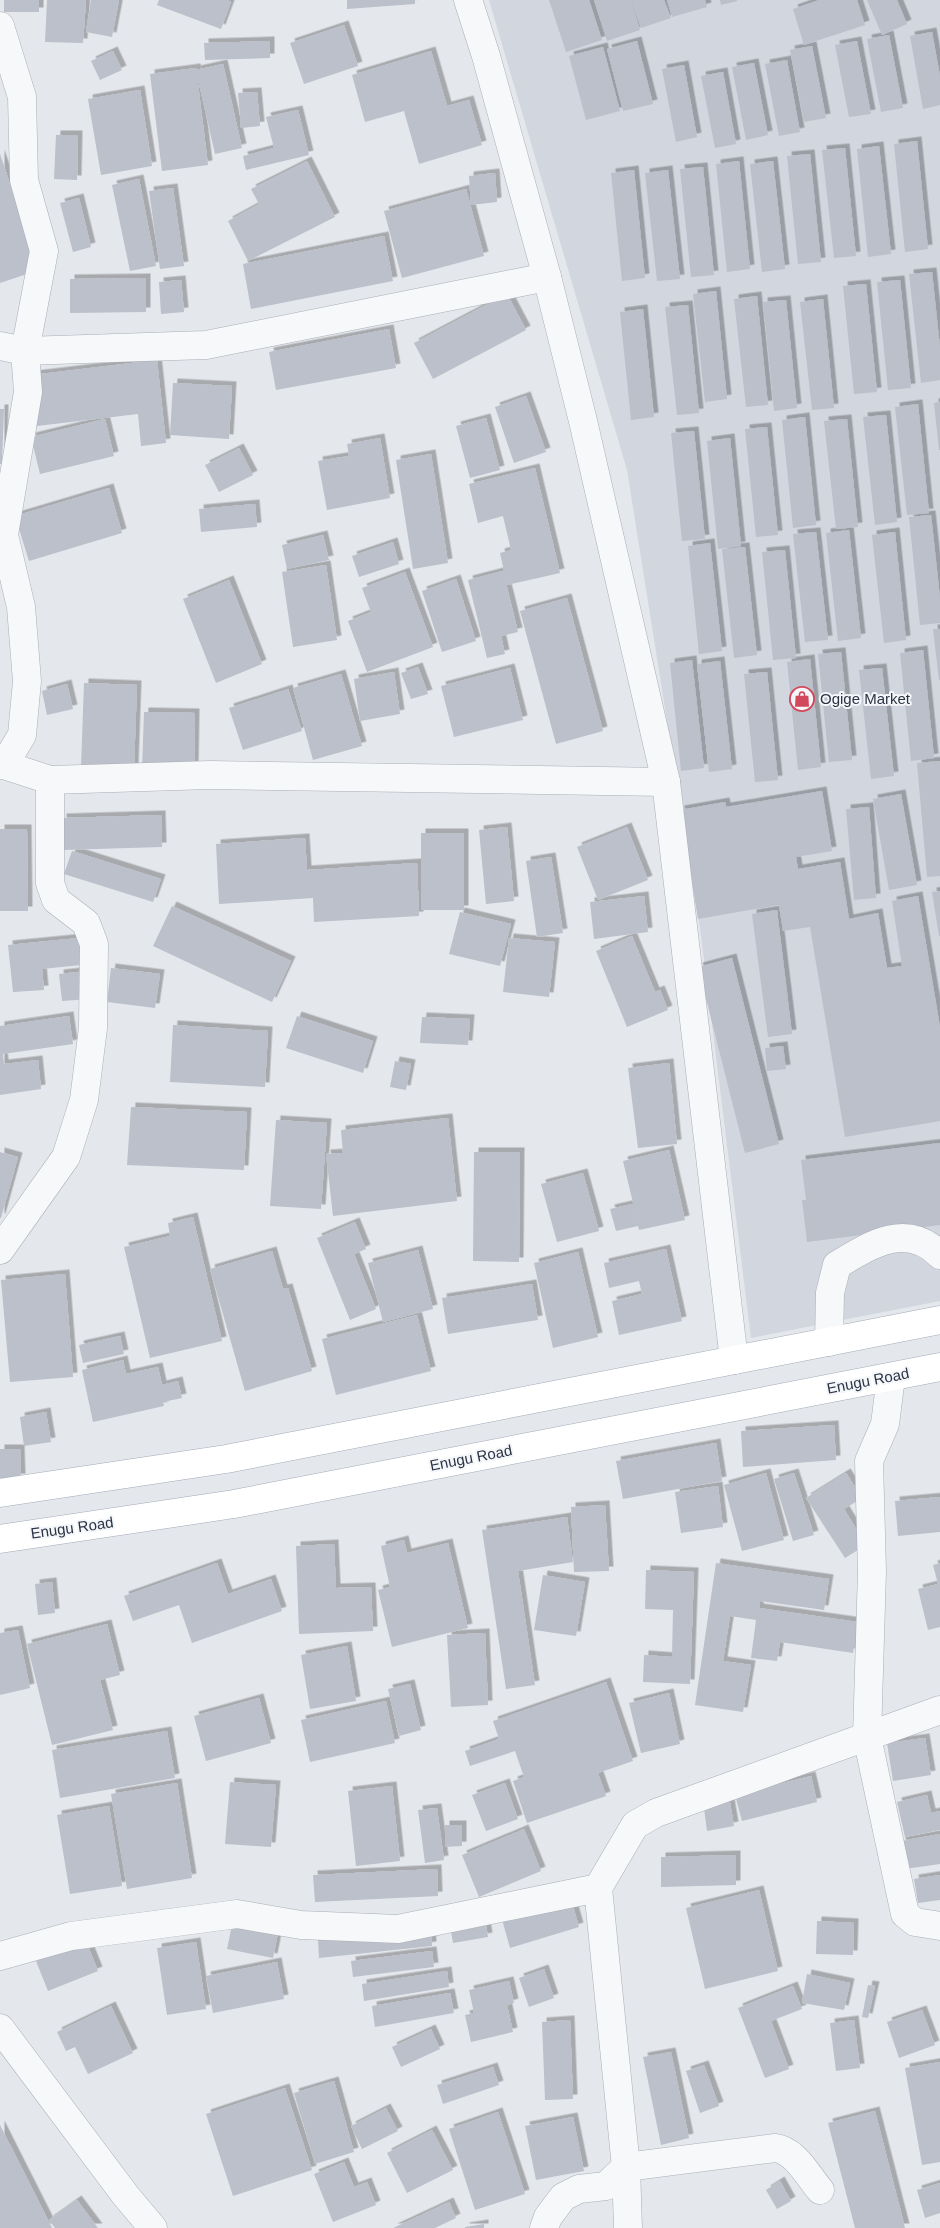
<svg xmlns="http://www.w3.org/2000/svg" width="940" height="2228" font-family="Arial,sans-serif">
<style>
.built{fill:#d2d6de}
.building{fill:#bbc0ca;filter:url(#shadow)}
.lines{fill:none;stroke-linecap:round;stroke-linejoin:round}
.minor-casing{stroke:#a9aeb7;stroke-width:29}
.major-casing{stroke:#a3abb8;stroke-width:29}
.minor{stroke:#f7f8fa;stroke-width:28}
.major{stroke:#fff;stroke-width:28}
.labels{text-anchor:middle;stroke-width:4;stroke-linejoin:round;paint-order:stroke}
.poi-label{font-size:15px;fill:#2b3445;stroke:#f4f6f9;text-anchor:start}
.street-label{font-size:15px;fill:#2b3445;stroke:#f4f6f9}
</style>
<defs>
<filter id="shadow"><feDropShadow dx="4.5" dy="-4.5" stdDeviation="0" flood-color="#0004"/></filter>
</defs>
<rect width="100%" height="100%" fill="#e4e7ec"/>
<!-- built -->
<path class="built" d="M489,0H940V1301L751,1338L700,928L627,470Z"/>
<!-- building -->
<g class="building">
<rect x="4" y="0" width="35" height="12"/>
<path d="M47,0H86L83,43L45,42Z"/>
<path d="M91,0H119L112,37L86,32Z"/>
<path d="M159,0H227L231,2L221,29L157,5Z"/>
<path d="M347,0H415V4L347,9Z"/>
<path d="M549,0H589L602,40L566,52Z"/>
<path d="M594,0H631L640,30L607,41Z"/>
<path d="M631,0H664L671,18L641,28Z"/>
<path d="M667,0H705L707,7L672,17Z"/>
<path d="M720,0H737V1L721,5Z"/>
<path d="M819,0H857L865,25L804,45L793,9Z"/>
<path d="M867,0H897L907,24L882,35Z"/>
<path d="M344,25L358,66L304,84L290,43Z"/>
<path d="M932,32L940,76V105L923,109L910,36Z"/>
<path d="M889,35L903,108L881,112L867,39Z"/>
<path d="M270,41V58L205,60L204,43Z"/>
<path d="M637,41L653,104L623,111L607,49Z"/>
<path d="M857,41L871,114L849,117L835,45Z"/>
<path d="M812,46L826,118L804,122L790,50Z"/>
<path d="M603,47L620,111L586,120L569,56Z"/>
<path d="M113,51L122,70L100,80L91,61Z"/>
<path d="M431,51L447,106L469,100L482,145L419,164L404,111L365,122L352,75Z"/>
<path d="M787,60L800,132L779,136L765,64Z"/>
<path d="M754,63L768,135L746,140L732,67Z"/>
<path d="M223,64L242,148L215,154L196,70Z"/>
<path d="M684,65L697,137L676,142L662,69Z"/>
<path d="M196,68L208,165L162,171L150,74Z"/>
<path d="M723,72L736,144L715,148L701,76Z"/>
<path d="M140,90L152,166L101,175L88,99Z"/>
<path d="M257,92L260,126L241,128L238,93Z"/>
<path d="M298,110L309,155L246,170L243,156L274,148L266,117Z"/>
<path d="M56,135H78L77,180L54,179Z"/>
<path d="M917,141L928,249L905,252L894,144Z"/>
<path d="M879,146L891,254L868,257L857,149Z"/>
<path d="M845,148L856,256L834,258L822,150Z"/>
<path d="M0,154L39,270L0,283Z"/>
<path d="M810,154L821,262L798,264L787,156Z"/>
<path d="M307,161L335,217L248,261L228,221L259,204L251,189Z"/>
<path d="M739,161L750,269L727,272L716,164Z"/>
<path d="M773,161L785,269L762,272L750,164Z"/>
<path d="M703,167L714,275L691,277L680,169Z"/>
<path d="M634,170L645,278L622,281L611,173Z"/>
<path d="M668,170L680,279L657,281L645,173Z"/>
<path d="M495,173L497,202L471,205L469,176Z"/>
<path d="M139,179L156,266L130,271L112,185Z"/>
<path d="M173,188L184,266L160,269L149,191Z"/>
<path d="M466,189L484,256L402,278L384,211Z"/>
<path d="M79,198L91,247L73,252L60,203Z"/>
<path d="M384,236L393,281L251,309L243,264Z"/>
<path d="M932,272L940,348V380L921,383L909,274Z"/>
<path d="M146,278V312L70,313V279Z"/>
<path d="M181,280L184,312L161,314L159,282Z"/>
<path d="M900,280L911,388L888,390L877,282Z"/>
<path d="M866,284L877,392L854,394L843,286Z"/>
<path d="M716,291L727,399L705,402L693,294Z"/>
<path d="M507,294L526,330L433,379L414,343Z"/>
<path d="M757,296L768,405L746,407L734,299Z"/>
<path d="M823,299L834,408L812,410L800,302Z"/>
<path d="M786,300L797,408L774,411L763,302Z"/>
<path d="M688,305L699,413L677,415L665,307Z"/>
<path d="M643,309L654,417L631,420L620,312Z"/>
<path d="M389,329L396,368L276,390L269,352Z"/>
<path d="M157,360L166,443L141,446L138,414L37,426L32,375Z"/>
<path d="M173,383L232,386L229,439L170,435Z"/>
<path d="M526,396L546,452L514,463L495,407Z"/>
<path d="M940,402V450H939L934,403Z"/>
<path d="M918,404L929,513L907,515L895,407Z"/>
<path d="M0,409H4L2,464H0Z"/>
<path d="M886,415L897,522L875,525L863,417Z"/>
<path d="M805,417L816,525L793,528L782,420Z"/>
<path d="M486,418L500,470L470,478L456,426Z"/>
<path d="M105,419L114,456L40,474L31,437Z"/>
<path d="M847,419L858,527L836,529L824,421Z"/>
<path d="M767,427L778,535L756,537L745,429Z"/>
<path d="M694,431L705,539L682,541L671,433Z"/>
<path d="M380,438L390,498L327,510L318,461L349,456L347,444Z"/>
<path d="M730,438L741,546L718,549L707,441Z"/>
<path d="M239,448L253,475L219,492L205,465Z"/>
<path d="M431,454L448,563L413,569L396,460Z"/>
<path d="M535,468L560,573L507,585L500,553L511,550L503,516L478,523L469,484Z"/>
<path d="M109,488L122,533L29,561L15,516Z"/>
<path d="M255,504L257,527L201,532L199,509Z"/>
<path d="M931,515L940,598V623L920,625L909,517Z"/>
<path d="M849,530L861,638L838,641L826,533Z"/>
<path d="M816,532L828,640L805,642L793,534Z"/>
<path d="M895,532L906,640L884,643L872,535Z"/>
<path d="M323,535L329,560L287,569L282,545Z"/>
<path d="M393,542L399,564L359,577L352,556Z"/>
<path d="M710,543L722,651L699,654L688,546Z"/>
<path d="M745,547L757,655L734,658L722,549Z"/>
<path d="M785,550L796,658L773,660L762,552Z"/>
<path d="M326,565L337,640L293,647L282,572Z"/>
<path d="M503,571L518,632L501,636L505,654L487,658L468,580Z"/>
<path d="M405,572L433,647L367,672L348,621L371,612L362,588Z"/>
<path d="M456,579L476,641L442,652L422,591Z"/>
<path d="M229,580L262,664L216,683L183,599Z"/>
<path d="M567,598L603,731L556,744L520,611Z"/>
<path d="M933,629H940V680H939Z"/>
<path d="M923,650L934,758L911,761L900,653Z"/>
<path d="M841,652L852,760L829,762L818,654Z"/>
<path d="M810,659L821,767L798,770L787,662Z"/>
<path d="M692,660L704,768L681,771L670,663Z"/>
<path d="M720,661L732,769L709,772L697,664Z"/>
<path d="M418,667L428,694L411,699L401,673Z"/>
<path d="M510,668L523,720L454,737L441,686Z"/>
<path d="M882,668L894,776L871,779L859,670Z"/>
<path d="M394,672L400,714L360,721L354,679Z"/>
<path d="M767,672L778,780L755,782L744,674Z"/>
<path d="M341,674L362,746L313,760L293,688Z"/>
<path d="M84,683L137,685L134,768L81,766Z"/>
<path d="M67,684L73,709L47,715L42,691Z"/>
<path d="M288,689L302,731L243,750L229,708Z"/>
<path d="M144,712L195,713L194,771L142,770Z"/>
<path d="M940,761V876L927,877L917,763Z"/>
<path d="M822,791L832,851L796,857L798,869L840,862L849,919L878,913L887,968L902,966L892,901L918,896L940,1027V1121L845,1137L810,927L783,931L779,905L698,919L680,810L725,802L726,807Z"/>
<path d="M901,794L917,885L889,890L873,799Z"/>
<path d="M869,807L876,898L854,900L846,809Z"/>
<path d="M161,815L162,847L63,850L62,818Z"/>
<path d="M507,827L514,901L486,904L479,830Z"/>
<path d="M627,827L648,880L598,900L577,847Z"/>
<path d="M0,829H27L28,911H0Z"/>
<rect x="421" y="833" width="43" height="77"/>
<path d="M305,838L307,870L417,863L419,916L314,922L313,898L219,904L216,844Z"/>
<path d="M72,851L161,879L153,902L64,874Z"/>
<path d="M551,857L563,933L537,937L526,861Z"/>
<path d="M940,891V936H939L932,892Z"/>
<path d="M644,896L648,932L594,939L590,902Z"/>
<path d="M172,906L291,961L272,1002L153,946Z"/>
<path d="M777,910L792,1034L768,1037L752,914Z"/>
<path d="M460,912L511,924L500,966L449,954Z"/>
<path d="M632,936L655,992L660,990L668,1010L627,1027L596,951Z"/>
<path d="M89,937L91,964L42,969L44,990L13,992L8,945Z"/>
<path d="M509,938L555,942L549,997L503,992Z"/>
<path d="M732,958L779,1144L745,1153L698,967Z"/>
<path d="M111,968L160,974L155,1008L107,1002Z"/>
<path d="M87,971L90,999L62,1001L59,974Z"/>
<path d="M69,1016L73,1044L3,1054L4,1064L38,1060L41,1089L0,1095V1026Z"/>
<path d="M297,1016L373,1041L363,1073L286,1048Z"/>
<path d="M422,1017L470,1019L468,1045L420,1043Z"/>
<path d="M173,1025L268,1031L265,1087L170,1082Z"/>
<path d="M783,1046L786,1069L767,1071L765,1048Z"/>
<path d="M395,1061L411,1064L406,1090L390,1087Z"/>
<path d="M669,1063L677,1144L638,1148L628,1068Z"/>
<path d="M131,1107L247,1112L244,1170L127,1165Z"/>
<path d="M448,1118L457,1201L333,1216L326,1154L343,1153L341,1130Z"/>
<path d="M276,1120L327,1123L321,1209L270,1206Z"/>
<path d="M940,1143V1225L807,1242L802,1200H806L801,1160Z"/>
<path d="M669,1150L685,1220L639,1230L638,1226L616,1231L610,1209L632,1204L638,1224L623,1161Z"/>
<path d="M0,1152L18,1157L1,1218H0Z"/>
<path d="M474,1152H520L519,1262L473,1261Z"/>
<path d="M583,1173L599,1231L557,1242L541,1184Z"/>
<path d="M193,1217L222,1341L150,1358L124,1247L170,1236L168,1223Z"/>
<path d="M355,1222L366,1249L354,1254L376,1309L350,1320L317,1238Z"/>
<path d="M666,1249L682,1321L619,1335L612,1301L642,1294L639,1281L609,1288L604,1263Z"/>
<path d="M418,1250L433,1309L383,1322L368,1263Z"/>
<path d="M272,1251L283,1289L288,1288L312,1371L245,1391L210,1269Z"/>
<path d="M578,1252L598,1337L553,1348L534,1263Z"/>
<path d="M65,1274L73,1377L10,1382L1,1280Z"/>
<path d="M532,1284L538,1320L448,1334L442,1298Z"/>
<path d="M417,1315L431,1371L336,1395L322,1339Z"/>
<path d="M120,1336L124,1354L83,1363L79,1345Z"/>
<path d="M123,1360L126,1374L158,1367L162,1385L178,1381L182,1398L163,1402L164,1406L93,1422L82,1370Z"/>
<path d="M46,1412L51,1442L24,1446L20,1417Z"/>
<path d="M834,1425L836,1460L743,1467L741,1431Z"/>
<path d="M716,1443L722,1481L623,1499L616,1461Z"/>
<path d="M0,1449H20L21,1478L0,1479Z"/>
<path d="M766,1473L784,1540L742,1551L724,1485Z"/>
<path d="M794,1473L814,1535L793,1541L774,1479Z"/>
<path d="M846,1473L862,1498L844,1509L866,1545L845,1558L806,1498Z"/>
<path d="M718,1486L723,1527L681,1533L675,1492Z"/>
<path d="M940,1497V1532L898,1536L895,1501Z"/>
<path d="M605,1505L609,1571L574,1572L571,1507Z"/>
<path d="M567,1517L573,1562L518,1571L535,1685L506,1689L482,1530Z"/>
<path d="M404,1540L407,1553L448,1543L468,1628L392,1647L378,1590L390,1587L381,1546Z"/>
<path d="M334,1544L336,1588L371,1587L373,1631L299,1634L296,1546Z"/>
<path d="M217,1563L228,1594L271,1579L282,1611L192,1643L179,1605L133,1621L124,1596Z"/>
<path d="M716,1563L829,1579L824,1610L760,1601L759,1608L858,1622L853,1653L780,1642L777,1661L751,1658L756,1620L730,1616L723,1661L751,1665L743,1712L695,1705Z"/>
<path d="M940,1563V1627L928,1630L918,1589L938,1584L933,1565Z"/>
<path d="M646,1570L694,1572L690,1684L643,1682L644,1655L672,1657L673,1610L645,1609Z"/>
<path d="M543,1575L585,1582L576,1636L534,1630Z"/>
<path d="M52,1582L55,1613L38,1615L35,1584Z"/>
<path d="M107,1624L120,1675L100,1680L113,1730L52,1745L27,1644Z"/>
<path d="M18,1630L30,1688L0,1695V1633Z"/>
<path d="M485,1633L488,1705L451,1707L447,1635Z"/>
<path d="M347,1646L356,1701L310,1709L301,1655Z"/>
<path d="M606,1682L633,1761L598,1773L606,1796L527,1823L513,1781L524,1777L515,1751L470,1766L465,1751L499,1739L493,1721Z"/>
<path d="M410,1684L421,1730L399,1736L388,1689Z"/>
<path d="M669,1693L680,1744L641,1753L629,1703Z"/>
<path d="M259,1698L271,1743L206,1761L194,1716Z"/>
<path d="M386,1701L395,1743L310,1762L301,1720Z"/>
<path d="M167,1731L175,1778L60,1798L52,1750Z"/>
<path d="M925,1738L931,1775L893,1781L887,1743Z"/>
<path d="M811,1776L817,1802L742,1821L735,1795Z"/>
<path d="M230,1782L276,1785L271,1847L225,1844Z"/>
<path d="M177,1783L192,1878L127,1889L111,1794Z"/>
<path d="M505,1783L518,1819L486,1831L472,1795Z"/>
<path d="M392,1786L400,1861L356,1866L348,1791Z"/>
<path d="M927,1795L931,1813L940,1811V1830L905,1837L897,1802Z"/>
<path d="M729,1797L734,1826L707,1831L703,1801Z"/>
<path d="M109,1806L122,1886L70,1894L57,1815Z"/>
<path d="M437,1808L444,1860L425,1863L418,1810Z"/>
<path d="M445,1825H462V1846L445,1847Z"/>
<path d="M524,1829L541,1871L479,1897L462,1855Z"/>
<path d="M940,1834V1864L905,1869L901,1841Z"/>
<path d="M736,1855V1885L661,1887V1857Z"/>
<path d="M437,1869L438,1896L315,1902L313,1875Z"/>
<path d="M940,1875V1900L918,1903L914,1879Z"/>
<path d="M759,1890L778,1971L705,1989L686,1908Z"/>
<path d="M570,1896L579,1927L510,1948L501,1916Z"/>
<path d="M485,1919L488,1937L453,1943L450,1925Z"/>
<path d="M817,1921L854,1923L853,1955L816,1954Z"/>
<path d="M232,1925L278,1933L273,1958L227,1949Z"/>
<path d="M431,1927L432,1946L319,1958L318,1939Z"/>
<path d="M86,1941L98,1971L48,1991L36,1961Z"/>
<path d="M196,1942L206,2009L167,2015L157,1948Z"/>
<path d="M432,1951L434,1967L353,1977L351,1961Z"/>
<path d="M277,1962L284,1999L213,2013L206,1976Z"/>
<path d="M544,1969L554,1998L529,2007L519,1978Z"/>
<path d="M447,1971L449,1987L364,2001L362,1984Z"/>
<path d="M807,1974L850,1983L844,2010L802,2003Z"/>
<path d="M509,1981L514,2003L507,2005L513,2032L471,2042L465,2015L474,2013L469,1990Z"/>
<path d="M868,1985L875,1986L868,2018L862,2017Z"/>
<path d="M793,1986L802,2009L771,2021L789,2069L765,2078L738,2008Z"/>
<path d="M450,1993L454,2013L375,2027L372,2006Z"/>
<path d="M111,2006L133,2053L88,2074L75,2047L66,2051L57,2032Z"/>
<path d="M922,2010L935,2045L899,2058L887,2022Z"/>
<path d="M570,2020L573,2099L545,2100L542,2022Z"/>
<path d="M854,2020L860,2068L836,2071L830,2023Z"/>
<path d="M431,2029L440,2049L401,2067L392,2047Z"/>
<path d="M671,2052L689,2138L661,2145L643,2057Z"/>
<path d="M940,2062V2162L922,2165L905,2068Z"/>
<path d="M704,2065L719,2106L700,2113L686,2071Z"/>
<path d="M493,2067L499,2085L443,2104L437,2085Z"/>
<path d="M334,2081L354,2152L315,2164L294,2093Z"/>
<path d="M285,2088L312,2170L233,2196L206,2114Z"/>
<path d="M386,2108L398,2131L362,2149L351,2126Z"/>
<path d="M875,2111L905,2228H855L828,2123Z"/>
<path d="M498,2112L525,2194L475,2210L449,2129Z"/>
<path d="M573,2117L584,2171L536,2180L525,2126Z"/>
<path d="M0,2125L52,2228H0Z"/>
<path d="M432,2130L453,2170L407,2193L387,2153Z"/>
<path d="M344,2162L354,2187L367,2182L376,2205L333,2222L314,2174Z"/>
<path d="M780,2181L791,2201L777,2209L766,2190Z"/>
<path d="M940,2183V2213L925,2218L917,2190Z"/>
<path d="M77,2200L98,2228H55L49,2220Z"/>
<path d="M449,2202L456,2218L435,2228H393Z"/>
<path d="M484,2224V2228H465V2227Z"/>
</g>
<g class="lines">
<defs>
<g id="minor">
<path d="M468,0L486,56L547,277L583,421L666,782L734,1360"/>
<path d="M0,26L22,97L24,180L44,251L25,351L28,392L4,535L21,607L27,681L22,735L4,765"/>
<path d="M0,346L25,351L206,345L547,277"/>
<path d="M0,765H4L50,780L210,775L666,782"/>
<path d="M0,1250L66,1157L84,1100L93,1028L94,944L86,923L56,900L50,883V780"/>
<path d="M829,1342L830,1293L837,1265C870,1245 907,1221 940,1255"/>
<path d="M891,1377L885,1424L869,1461L872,1571L867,1737L905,1914L915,1922L940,1926"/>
<path d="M0,1956L71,1936L237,1914L301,1925L398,1929L598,1888"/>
<path d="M0,2028L126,2196L153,2228"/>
<path d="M544,2228L548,2217L563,2197L579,2189L606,2186L626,2167L775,2148C795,2150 808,2176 820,2190"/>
<path d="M628,2228L626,2167L598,1888L635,1825L656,1813L940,1710"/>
</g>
<g id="major">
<path d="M0,1493L226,1459L940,1320"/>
<path d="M0,1539L234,1504L940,1367"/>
</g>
</defs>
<!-- minor casing -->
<use href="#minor" class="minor-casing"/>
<!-- major casing -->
<use href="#major" class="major-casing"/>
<!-- minor -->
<use href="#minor" class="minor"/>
<!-- major -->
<use href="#major" class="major"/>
</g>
<!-- icons -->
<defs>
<symbol id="shop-ring" viewBox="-11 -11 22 22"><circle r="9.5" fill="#f4f6f9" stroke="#d1495b" stroke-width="1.5"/><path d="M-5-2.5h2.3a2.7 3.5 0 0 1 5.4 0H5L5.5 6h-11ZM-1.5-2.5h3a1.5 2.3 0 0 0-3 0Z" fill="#d1495b"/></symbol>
</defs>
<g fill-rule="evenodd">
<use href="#shop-ring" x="788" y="685" width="28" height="28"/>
</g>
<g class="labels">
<!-- poi labels -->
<g class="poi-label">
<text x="820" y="704">Ogige Market</text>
</g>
<!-- street labels -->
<g class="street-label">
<text transform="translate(868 1381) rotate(-11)" y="5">Enugu Road</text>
<text transform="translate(471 1458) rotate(-11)" y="5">Enugu Road</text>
<text transform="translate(72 1528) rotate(-8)" y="5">Enugu Road</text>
</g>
</g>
</svg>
